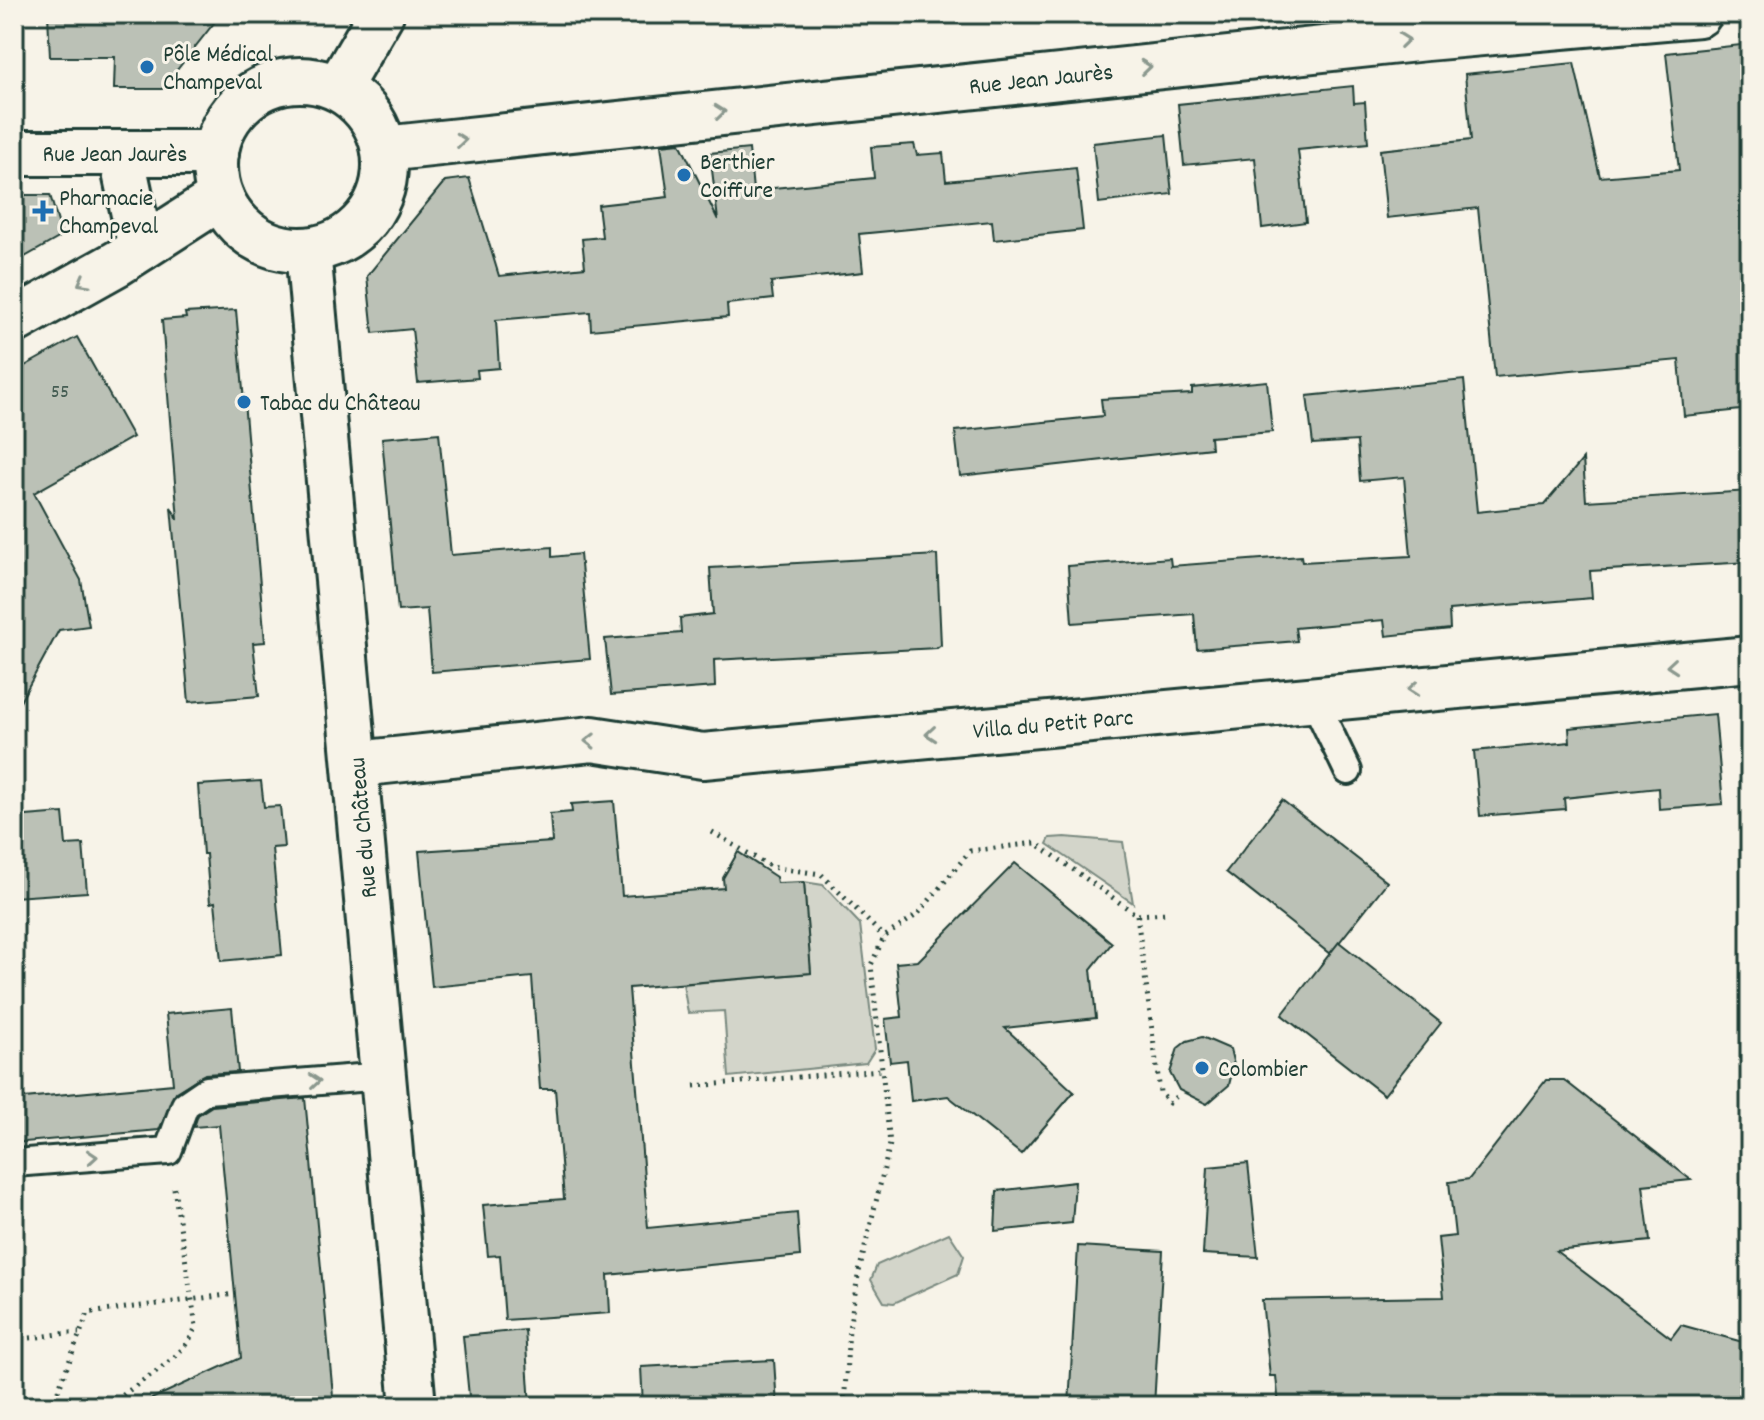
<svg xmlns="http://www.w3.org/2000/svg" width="1764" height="1420" font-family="Dekko,sans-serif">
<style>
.green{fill:#d3d5ca;stroke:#79897f;stroke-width:2}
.building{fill:#bbc1b6;stroke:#1f3d34;stroke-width:2}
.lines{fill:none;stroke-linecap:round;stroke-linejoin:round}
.service-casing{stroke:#1f3d34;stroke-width:32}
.minor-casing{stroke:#1f3d34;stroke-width:50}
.path{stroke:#1f3d34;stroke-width:5;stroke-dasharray:2 6;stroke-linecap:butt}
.service{stroke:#f7f3e8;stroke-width:26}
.minor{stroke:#f7f3e8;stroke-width:44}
.oneway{stroke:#8b988e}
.poi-dot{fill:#1f6fb2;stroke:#f7f3e8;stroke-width:3}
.labels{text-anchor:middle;stroke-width:6;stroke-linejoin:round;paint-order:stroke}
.number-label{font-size:20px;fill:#465e54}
.poi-label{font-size:24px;fill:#1f3d34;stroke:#f7f3e8;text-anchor:start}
.street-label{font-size:24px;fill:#1f3d34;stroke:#f7f3e8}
</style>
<rect width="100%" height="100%" fill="#f7f3e8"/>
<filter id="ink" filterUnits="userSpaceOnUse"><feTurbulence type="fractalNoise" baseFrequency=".0125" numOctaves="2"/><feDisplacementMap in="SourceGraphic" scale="16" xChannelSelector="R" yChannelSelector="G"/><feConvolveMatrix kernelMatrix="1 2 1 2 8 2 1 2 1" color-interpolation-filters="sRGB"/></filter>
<g filter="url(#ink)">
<!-- green -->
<g class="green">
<path d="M1065,837L1123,842L1133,903L1047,844L1050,838Z"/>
<path d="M804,882L823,885L860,924L875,1049L866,1063L729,1077L724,1011L688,1013L683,984L811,973Z"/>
<path d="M949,1233L964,1256L958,1274L894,1303L884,1302L871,1280L877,1265Z"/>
</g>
<!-- building -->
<g class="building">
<path d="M48,14H221L162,89H114L115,57H50Z"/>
<path d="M1750,44V409L1684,416L1679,360L1495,377L1478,208L1387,218L1380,150L1471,140L1465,74L1574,63L1600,177L1679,170L1666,53Z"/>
<path d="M1353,86L1354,103L1365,102L1368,143L1298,150L1306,222L1262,228L1255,158L1184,165L1178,104Z"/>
<path d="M1166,135L1172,194L1099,203L1093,143Z"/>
<path d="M680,143L718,220L710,153L749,149L753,190L874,178L871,147L914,144L917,155L943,153L946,181L1076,168L1083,230L994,240L992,221L859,234L863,272L771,282L773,299L727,304L728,317L591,330L590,312L496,320L499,368L477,370L478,378L418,383L412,329L373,333L367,276L445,181L469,178L499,276L585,267L582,239L602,237L598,205L668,197L661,145Z"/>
<path d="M14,195H50L62,236L14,263Z"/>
<path d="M236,310L265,642L253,643L259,696L189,702L171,507L178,520L162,320L186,318L185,313Z"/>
<path d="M77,337L133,437L34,493L81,580L89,626L59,630L14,713V372Z"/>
<path d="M1464,380L1477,512L1544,505L1583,459L1586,501L1750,491V562L1590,571L1592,598L1449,610L1450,629L1386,636L1384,620L1295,628L1297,641L1197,649L1194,614L1072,623L1068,566L1170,558L1171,566L1301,556L1302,562L1411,556L1404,477L1360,481L1357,441L1313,444L1307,396Z"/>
<path d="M1267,381L1272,432L1210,437L1211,448L960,476L955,431L1103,416L1101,399L1192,394V388Z"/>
<path d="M439,433L451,555L552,547V557L580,554L590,659L432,672L427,609L398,611L382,438Z"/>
<path d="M937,555L941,645L937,648L714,660L715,687L611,695L605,639L681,633L680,618L713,614L710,568Z"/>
<path d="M1715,714L1723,804L1659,809L1658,788L1564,798L1565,809L1480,816L1474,751L1570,742L1569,728Z"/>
<path d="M261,781L264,807L280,806L284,847L272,848L282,955L221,961L215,902L210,903L206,854H203L198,785Z"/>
<path d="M1282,800L1387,882L1330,954L1226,872Z"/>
<path d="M614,801L622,896L724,888L723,878L738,852L776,877L777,883L804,882L811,973L629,988L648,1228L797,1213L800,1256L608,1275L610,1313L505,1320L500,1255L488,1256L483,1205L564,1199L555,1089H540L532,977L432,987L419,851L552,842L550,814L572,812L571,804Z"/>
<path d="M63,813L66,845L83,844L87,892L14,897V817Z"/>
<path d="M1015,863L1112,943L1091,969L1096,1018L1005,1028L1074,1092L1021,1154L948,1096L911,1101L907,1060L890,1062L885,1019L902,1017L896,963L918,961Z"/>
<path d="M1339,942L1441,1023L1384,1095L1282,1015Z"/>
<path d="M232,1008L238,1072L205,1074L176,1092L159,1130L14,1143V1099L173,1084L166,1014Z"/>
<path d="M1202,1037L1230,1049L1234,1065L1229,1085L1207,1104L1179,1090L1170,1073L1178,1048L1187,1041Z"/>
<path d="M1546,1080H1564L1691,1180L1643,1185L1650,1241L1556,1251L1671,1338L1681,1325L1750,1344V1406H1279L1276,1376H1270L1262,1300L1444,1297L1438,1238L1455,1236L1449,1182L1469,1179Z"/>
<path d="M305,1098L334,1406H136L241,1358L219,1125L194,1127L198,1115L212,1106Z"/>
<path d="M1248,1163L1258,1257L1203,1254L1208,1167Z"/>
<path d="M1075,1182L1072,1223L995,1231L997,1191Z"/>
<path d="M1078,1246L1163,1251L1154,1406H1069Z"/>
<path d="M525,1330L530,1406H470L463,1336Z"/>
<path d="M774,1360L777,1406H643L641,1367Z"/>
</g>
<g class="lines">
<defs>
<g id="service">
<path d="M1313,698L1348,771"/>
<path d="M14,1163L168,1151L185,1105L207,1090L384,1076"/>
</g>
<g id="minor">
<circle cx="300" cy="165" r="85"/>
<path d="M338,88L381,14"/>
<path d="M384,149L1426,38L1699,14"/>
<path d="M14,153H216"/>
<path d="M121,153L141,248"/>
<path d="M308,250L413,1406"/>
<path d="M14,321L118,263L221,197"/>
<path d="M357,764L592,739L703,756L1750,659"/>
</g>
</defs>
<!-- service casing -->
<use href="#service" class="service-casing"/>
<!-- minor casing -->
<use href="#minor" class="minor-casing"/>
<!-- path -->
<g class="path">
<path d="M712,832L771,867L821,874L884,937"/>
<path d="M1137,915L1160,1092L1169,1103L1178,1095"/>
<path d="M694,1086L881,1070"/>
<path d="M14,1338C37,1340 56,1332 79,1333"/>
<path d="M52,1406L88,1313L235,1294"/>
<path d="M111,1406C138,1378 183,1363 196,1326L174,1188"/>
<path d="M844,1406L849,1329L858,1276L890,1144L871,965L884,937L918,914L970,851L1036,843L1137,915L1167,913"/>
</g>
<!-- service -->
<use href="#service" class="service"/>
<!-- minor -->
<use href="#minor" class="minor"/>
</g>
<!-- one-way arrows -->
<defs><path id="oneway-chevron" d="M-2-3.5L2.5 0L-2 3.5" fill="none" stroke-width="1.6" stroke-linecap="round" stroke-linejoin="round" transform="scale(2)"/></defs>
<g class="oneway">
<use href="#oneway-chevron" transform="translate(1404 40) rotate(-6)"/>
<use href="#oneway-chevron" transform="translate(1146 67) rotate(-6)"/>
<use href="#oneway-chevron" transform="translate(720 112) rotate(-6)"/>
<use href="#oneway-chevron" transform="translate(461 140) rotate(-6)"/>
<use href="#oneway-chevron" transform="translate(83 282) rotate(151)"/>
<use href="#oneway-chevron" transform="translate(1672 666) rotate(175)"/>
<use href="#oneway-chevron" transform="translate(1413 689) rotate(175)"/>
<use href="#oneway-chevron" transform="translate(931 734) rotate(175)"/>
<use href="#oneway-chevron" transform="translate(590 741) rotate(-179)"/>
<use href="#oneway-chevron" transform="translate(315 1081) rotate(-5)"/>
<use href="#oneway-chevron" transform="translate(92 1157) rotate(-4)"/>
</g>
</g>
<!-- markers -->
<g class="poi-dot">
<circle cx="147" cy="67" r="8"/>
<circle cx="684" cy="175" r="8"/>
<path d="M39 199h8v8h8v8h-8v8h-8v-8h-8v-8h8z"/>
<circle cx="244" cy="402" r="8"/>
<circle cx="1202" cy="1068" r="8"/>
</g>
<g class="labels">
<!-- number labels -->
<g class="number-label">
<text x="60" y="397">55</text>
</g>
<!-- poi labels -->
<g class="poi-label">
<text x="163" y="61">Pôle Médical<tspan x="163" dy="28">Champeval</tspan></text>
<text x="700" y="169">Berthier<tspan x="700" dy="28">Coiffure</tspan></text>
<text x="59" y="205">Pharmacie<tspan x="59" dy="28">Champeval</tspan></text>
<text x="260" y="410">Tabac du Château</text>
<text x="1218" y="1076">Colombier</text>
</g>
<!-- street labels -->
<g class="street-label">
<text transform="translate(1041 78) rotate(-6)" y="8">Rue Jean Jaurès</text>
<text x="115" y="161">Rue Jean Jaurès</text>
<text transform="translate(1053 723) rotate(-5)" y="8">Villa du Petit Parc</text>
<text transform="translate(362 828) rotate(-95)" y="8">Rue du Château</text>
</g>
</g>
<!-- margin -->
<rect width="1764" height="1420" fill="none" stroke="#f7f3e8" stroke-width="48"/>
<rect x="24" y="24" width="1716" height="1372" fill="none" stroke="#1f3d34" stroke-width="3" filter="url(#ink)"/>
</svg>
